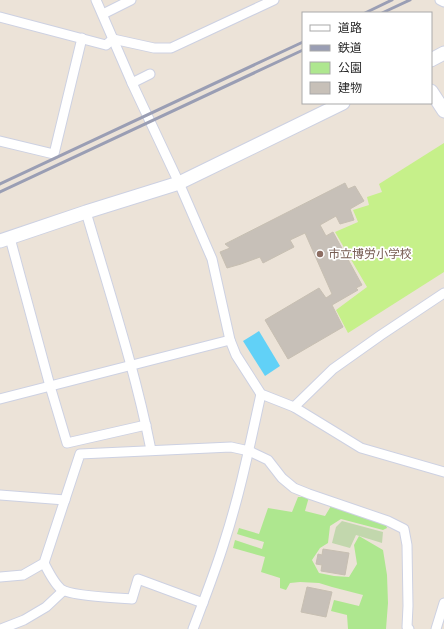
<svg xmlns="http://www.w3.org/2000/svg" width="444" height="629" font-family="'Source Sans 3','Noto Sans JP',sans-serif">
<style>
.green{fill:#aee78f}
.cemetery{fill:#c2d7ad}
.pitch{fill:#c6f08a}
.water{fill:#61d1f7}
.building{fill:#c7c0b8;stroke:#c7bfb2}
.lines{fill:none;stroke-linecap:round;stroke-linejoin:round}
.street-casing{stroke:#cdd1e2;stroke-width:11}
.secondary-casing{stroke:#cdd1e2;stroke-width:15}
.street{stroke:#fff;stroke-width:9}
.secondary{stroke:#fff;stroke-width:13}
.rail{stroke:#9a9eb4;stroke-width:3}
.education-dot{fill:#8d6e63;stroke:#fff;stroke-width:1.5}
.labels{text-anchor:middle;stroke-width:3.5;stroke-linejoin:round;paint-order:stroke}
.education-label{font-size:12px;fill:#785e54;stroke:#fff;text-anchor:start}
</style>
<rect width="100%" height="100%" fill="#ece3d8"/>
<!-- green -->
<path class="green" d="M298,497H309L305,511L325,516L331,506L385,522L387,528L383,530L341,519L330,526L328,543L320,548L312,560L319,573L334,576L349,577L357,564L354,545L359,536L383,550L387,575L388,603L386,629H348L347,615L331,611L334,600L359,606L363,595L332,587L319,583L300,582L290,583L286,590L280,588V578L261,572L265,557L233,548L235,540L262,549L264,542L237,534L239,528L259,534L268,508L292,512Z"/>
<!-- cemetery -->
<path class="cemetery" d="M342,521L383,532L382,543L356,535L350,548L332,543L336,527Z"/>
<!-- pitch -->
<path class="pitch" d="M444,143V272L348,333L336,310L367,287L335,232L358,222L353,210L369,205L367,197L382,192L379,184Z"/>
<!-- water -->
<path class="water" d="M259,331L280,366L265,376L243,341Z"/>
<!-- building -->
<g class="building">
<path d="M345,183L348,189L355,186L364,201L350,209L354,220L340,224L336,216L320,225L326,236L333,232L362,285L356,288L358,290L332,305L343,327L288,359L265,320L319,288L326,298L332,294L305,233L290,240L294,247L263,263L260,257L241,264L227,268L220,252L230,248L225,244Z"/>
<path d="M323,549L349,553L345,575L321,571L322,565L316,564L318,554L322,555Z"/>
<path d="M307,587L332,592L326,617L301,612Z"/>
</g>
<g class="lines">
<defs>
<g id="street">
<path d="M96,0L132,83L179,183L212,259L230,340L236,355L261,394L294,407L361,448L444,472"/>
<path d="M440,0L444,2"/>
<path d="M103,14L131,0"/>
<path d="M0,17L106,45L113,39L154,48H171L274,0"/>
<path d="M132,83L150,74"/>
<path d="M0,141L54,154L82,38"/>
<path d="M86,212C109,291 135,369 151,450"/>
<path d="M10,238L50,386L67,443L146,425"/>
<path d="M0,399L230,340"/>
<path d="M294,407L333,369L381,335L444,293"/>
<path d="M0,495L65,500"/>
<path d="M44,563C48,571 55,584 61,589C70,596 118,598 132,599L138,579L203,603"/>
<path d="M0,577L23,575L44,563L80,454L231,447L249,451L268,460L282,478L294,488L309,494L388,521L404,529L407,545L408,606L407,627L409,629"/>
<path d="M1,629L24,620L46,607L63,591"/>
<path d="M193,629C204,600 215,572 224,543C240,494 250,444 261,394"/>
<path d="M436,629L444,603"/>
</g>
<g id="secondary">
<path d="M431,60L444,53"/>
<path d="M431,91L444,111"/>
<path d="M0,241L86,212L179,183L343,103"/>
</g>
</defs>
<!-- street casing -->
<use href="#street" class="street-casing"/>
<!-- secondary casing -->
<use href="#secondary" class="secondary-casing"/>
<!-- street -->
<use href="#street" class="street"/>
<!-- secondary -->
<use href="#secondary" class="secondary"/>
<!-- rail -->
<g class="rail">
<path d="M365,13L392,0"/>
<path d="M382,13L410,0"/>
<path d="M0,184L303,42"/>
<path d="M0,192L303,50"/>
</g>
</g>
<!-- markers -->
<circle class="education-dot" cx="320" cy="254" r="4"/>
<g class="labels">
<!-- education labels -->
<g class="education-label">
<text x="328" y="258">市立博労小学校</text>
</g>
</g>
<!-- legend -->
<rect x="302" y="12" width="130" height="92" fill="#ffffff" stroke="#a9a9a9"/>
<rect x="310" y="25" width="20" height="6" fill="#ffffff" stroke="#a9a9a9"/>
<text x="338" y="32" font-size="12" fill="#282828">道路</text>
<rect x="310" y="45" width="20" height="6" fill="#9a9eb4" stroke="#a9a9a9"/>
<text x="338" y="52" font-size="12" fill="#282828">鉄道</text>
<rect x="310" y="62" width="20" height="12" fill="#aee78f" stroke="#a9a9a9"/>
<text x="338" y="72" font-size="12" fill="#282828">公園</text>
<rect x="310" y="82" width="20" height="12" fill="#c7c0b8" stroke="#a9a9a9"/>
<text x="338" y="92" font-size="12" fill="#282828">建物</text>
</svg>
